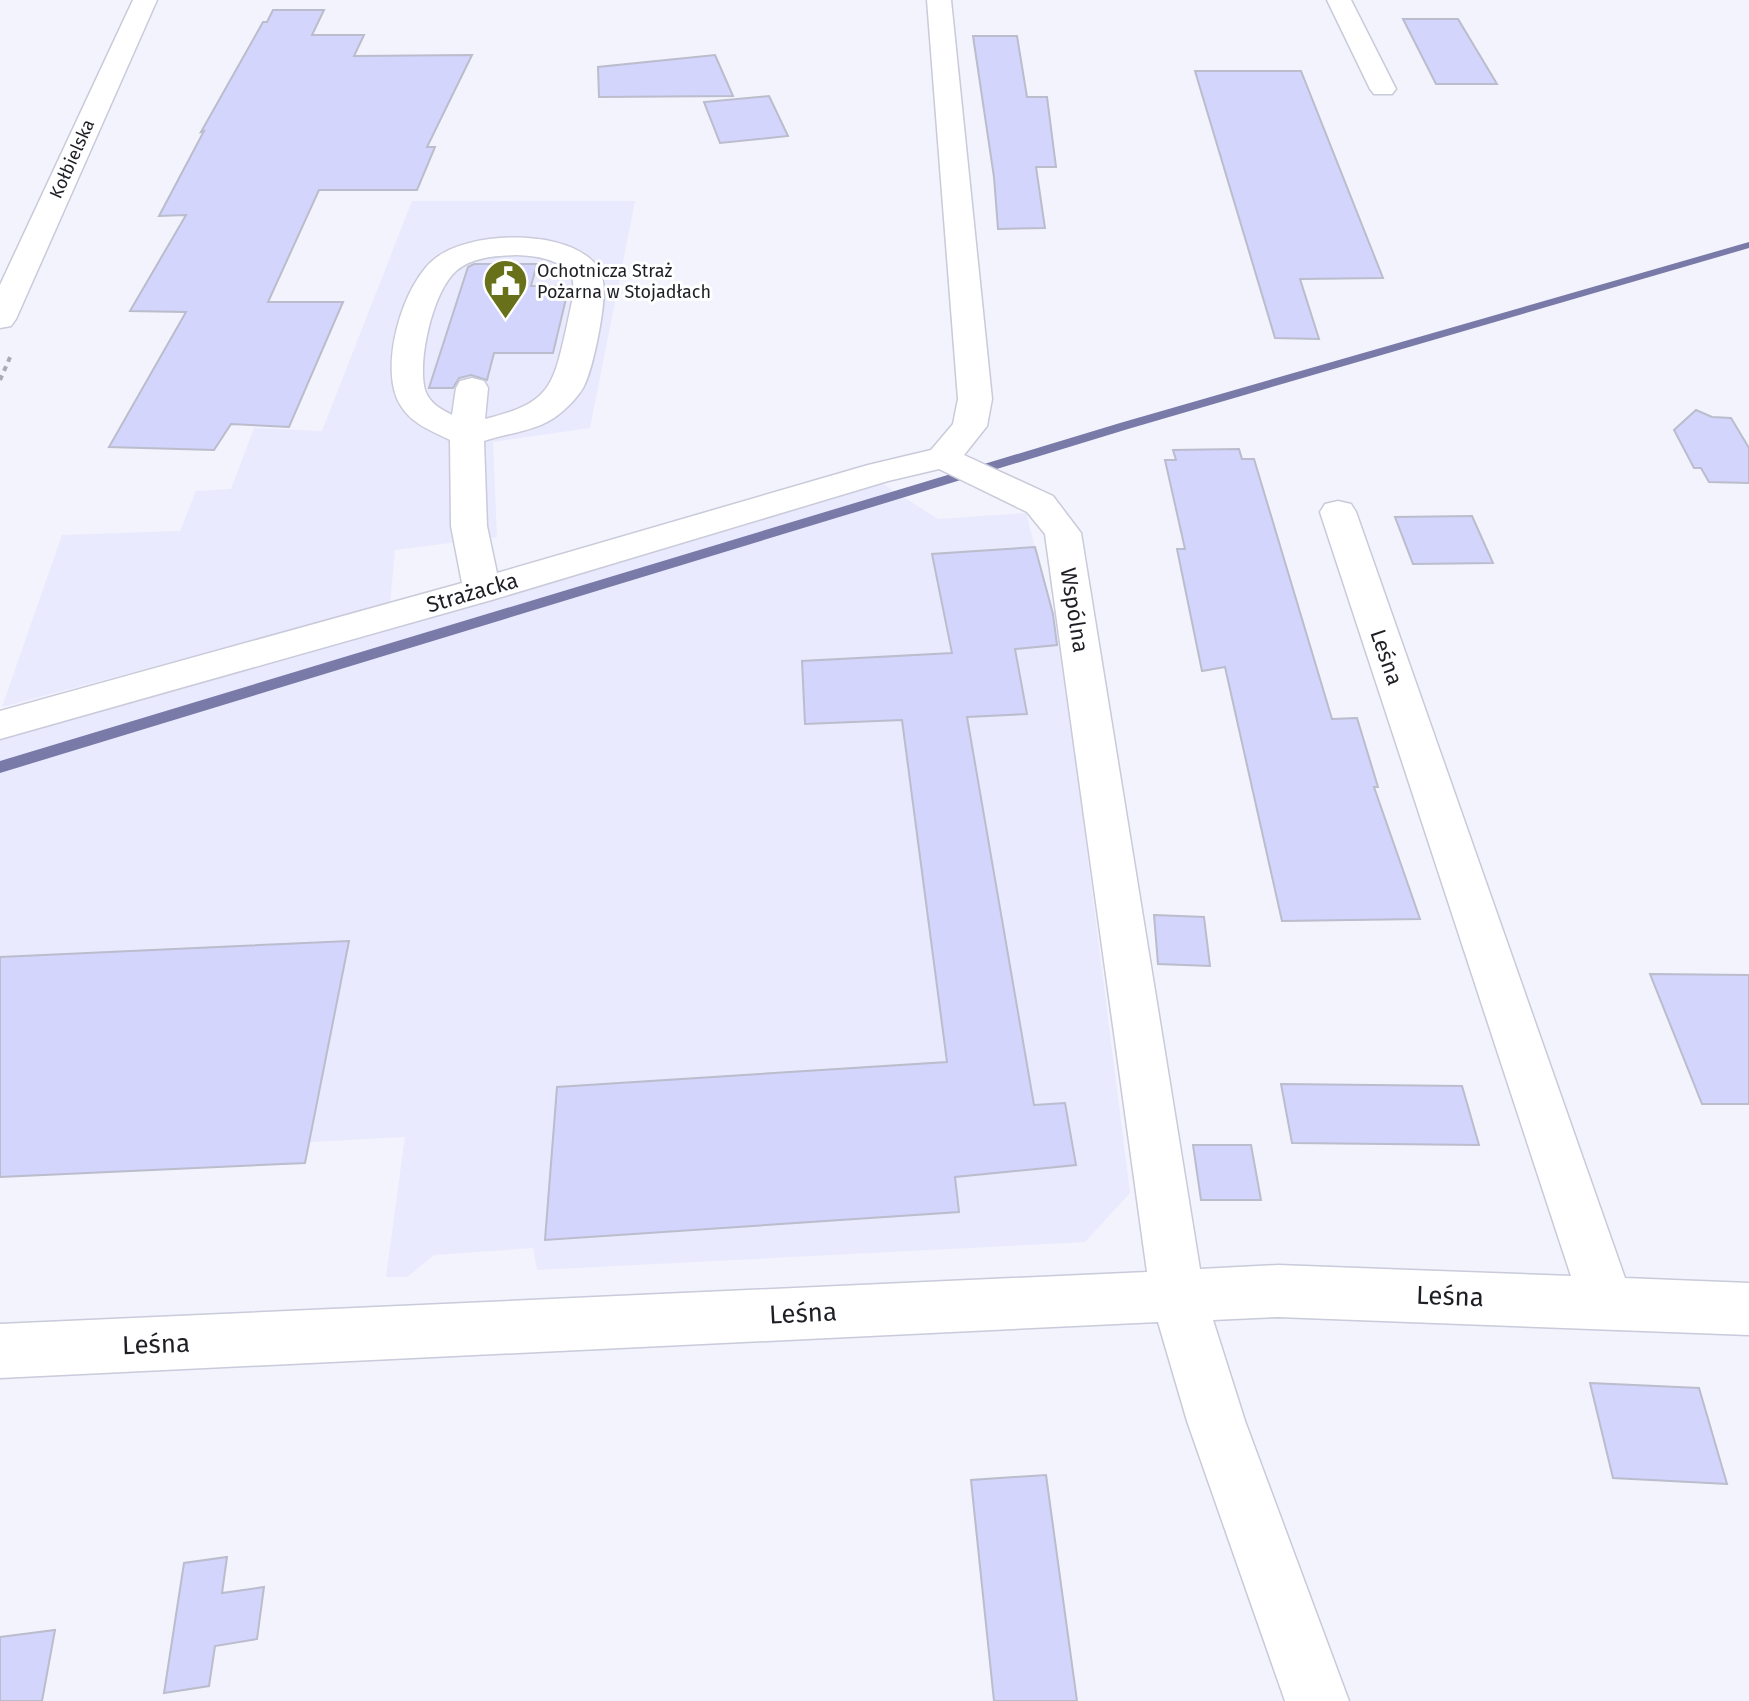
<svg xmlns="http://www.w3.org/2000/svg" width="1749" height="1701" font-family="'Fira Sans',sans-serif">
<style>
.built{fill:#e9eafd}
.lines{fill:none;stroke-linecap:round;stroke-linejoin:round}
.stream{fill:#797aa8;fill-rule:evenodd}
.building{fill:#d3d5fd;stroke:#bbbccc;stroke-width:2}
.minor-casing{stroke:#c9cada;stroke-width:3}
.path{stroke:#aaabb4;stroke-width:4;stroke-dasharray:5 5;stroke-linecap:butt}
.minor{fill:#fff;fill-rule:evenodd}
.labels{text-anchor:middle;stroke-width:6;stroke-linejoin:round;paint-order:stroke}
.far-street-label{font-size:18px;fill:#1e1f25;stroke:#fff}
.far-poi-label{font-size:18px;fill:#1e1f25;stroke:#fff;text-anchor:start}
.street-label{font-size:22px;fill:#1e1f25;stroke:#fff}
.near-street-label{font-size:26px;fill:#1e1f25;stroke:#fff}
</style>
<rect width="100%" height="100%" fill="#f2f3fd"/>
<!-- built -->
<g class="built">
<path d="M412,201H635L590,428L493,442L497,537L395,550L390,604L2,707L62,535L180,531L196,491L231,489L254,428L322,431Z"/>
<path d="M880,482L938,519L1026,513L1061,645L1130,1193L1085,1242L537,1270L533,1248L434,1255L407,1277H386L405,1137L310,1142L305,1163L0,1177V740L435,616Z"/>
</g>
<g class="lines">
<!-- stream -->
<path class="stream" d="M1749,242V248L1128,429L0,773V761L1120,423Z"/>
</g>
<!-- building -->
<g class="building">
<path d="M273,10H324L312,35H364L354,56L472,55L427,147H435L417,190H319L268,302H343L289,427L231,424L214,450L109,447L186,312L130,311L186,215L159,216L204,131L201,132L263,22H267Z"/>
<path d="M1403,19H1458L1497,84H1436Z"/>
<path d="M973,36H1017L1027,97H1047L1056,167H1036L1045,228L998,229L994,177Z"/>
<path d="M715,55L733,96L599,97L598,67Z"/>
<path d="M1195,71H1301L1383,278L1300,279L1319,339L1275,338Z"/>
<path d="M769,96L788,136L720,143L704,102Z"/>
<path d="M474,264H537L531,286H569L553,353H494L487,380L471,375L459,378L453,388H429L468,267Z"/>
<path d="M1696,410L1712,417L1731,418L1749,448V483L1709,482L1701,468H1694L1674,430Z"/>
<path d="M1239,449L1242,459H1254L1332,719L1357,718L1378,787H1374L1420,919L1282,921L1225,667L1202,671L1177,549H1185L1165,460H1176L1173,450Z"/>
<path d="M1472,516L1493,563L1413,564L1395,517Z"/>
<path d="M1035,547L1053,614L1057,645L1015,649L1027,714L967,717L1034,1105L1065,1103L1076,1165L955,1177L959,1212L545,1240L557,1087L947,1062L902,720L805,724L802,661L952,653L932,554Z"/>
<path d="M1154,915L1204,917L1210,966L1158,964Z"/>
<path d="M349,941L305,1163L0,1177V957Z"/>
<path d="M1650,974L1749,975V1104H1702Z"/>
<path d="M1281,1084L1462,1086L1479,1145L1292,1143Z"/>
<path d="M1193,1145H1251L1261,1200H1201Z"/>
<path d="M1590,1383L1699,1388L1727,1484L1613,1478Z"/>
<path d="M1046,1475L1077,1701H994L971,1480Z"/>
<path d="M227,1557L222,1593L264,1587L257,1639L215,1646L209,1686L164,1693L184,1563Z"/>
<path d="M55,1630L42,1701H0V1637Z"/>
</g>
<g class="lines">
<defs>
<g id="minor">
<path d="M133,0H157L16,319L11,326L0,328V285Z"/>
<path d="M927,0H951L992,399L987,426L964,455L1053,496L1081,533L1200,1269L1278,1265L1571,1276L1320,512L1325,504L1338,501L1351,504L1356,512L1625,1278L1749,1283V1335L1278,1317L1213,1320L1245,1421L1349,1701H1285L1187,1421L1158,1322L0,1378V1324L1147,1272L1045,534L1027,512L939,469L888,481L495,599L0,739V711L462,583L451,526L450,440C432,431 412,424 401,406C377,370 403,281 437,257C472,232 554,230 588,257C596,263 602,271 603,282C607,301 593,371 583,388C577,398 567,408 558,415C538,431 508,433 484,441L487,526L497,573L868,465L931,450L953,424L958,399ZM516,255C537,256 558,258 572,276C576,292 570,309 567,325C553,387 551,403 485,419L488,388L484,381L472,378L460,381L456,388L452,415C441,409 429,403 425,390C417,361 433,291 456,271C472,257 495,256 516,255Z"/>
<path d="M1327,0H1351L1396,89L1392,94H1374L1370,89Z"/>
</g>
</defs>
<!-- minor casing -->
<use href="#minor" class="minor-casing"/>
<!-- path -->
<path class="path" d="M0,380L11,355"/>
<!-- minor -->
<use href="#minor" class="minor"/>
</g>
<!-- icons -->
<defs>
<symbol id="civic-pin" viewBox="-11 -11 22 30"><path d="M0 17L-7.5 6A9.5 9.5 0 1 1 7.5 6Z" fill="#68711a" stroke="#fff"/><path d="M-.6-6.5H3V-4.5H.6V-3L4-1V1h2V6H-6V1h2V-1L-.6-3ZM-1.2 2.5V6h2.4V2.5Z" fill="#fff"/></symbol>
</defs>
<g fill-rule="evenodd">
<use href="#civic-pin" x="480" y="256" width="51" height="69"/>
</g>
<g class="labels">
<!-- far-street labels -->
<g class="far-street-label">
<text transform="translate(72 159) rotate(-66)" y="6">Kołbielska</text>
</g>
<!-- far-poi labels -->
<g class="far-poi-label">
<text x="537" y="277">Ochotnicza Straż<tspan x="537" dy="21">Pożarna w Stojadłach</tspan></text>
</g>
<!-- street labels -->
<g class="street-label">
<text transform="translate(472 592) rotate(-16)" y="8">Strażacka</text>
<text transform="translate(1075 610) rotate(81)" y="8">Wspólna</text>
<text transform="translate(1387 657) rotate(71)" y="8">Leśna</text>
</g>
<!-- near-street labels -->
<g class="near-street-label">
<text transform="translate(1450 1296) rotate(2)" y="9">Leśna</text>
<text transform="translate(803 1313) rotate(-3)" y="9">Leśna</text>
<text transform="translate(156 1344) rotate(-2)" y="9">Leśna</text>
</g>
</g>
</svg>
